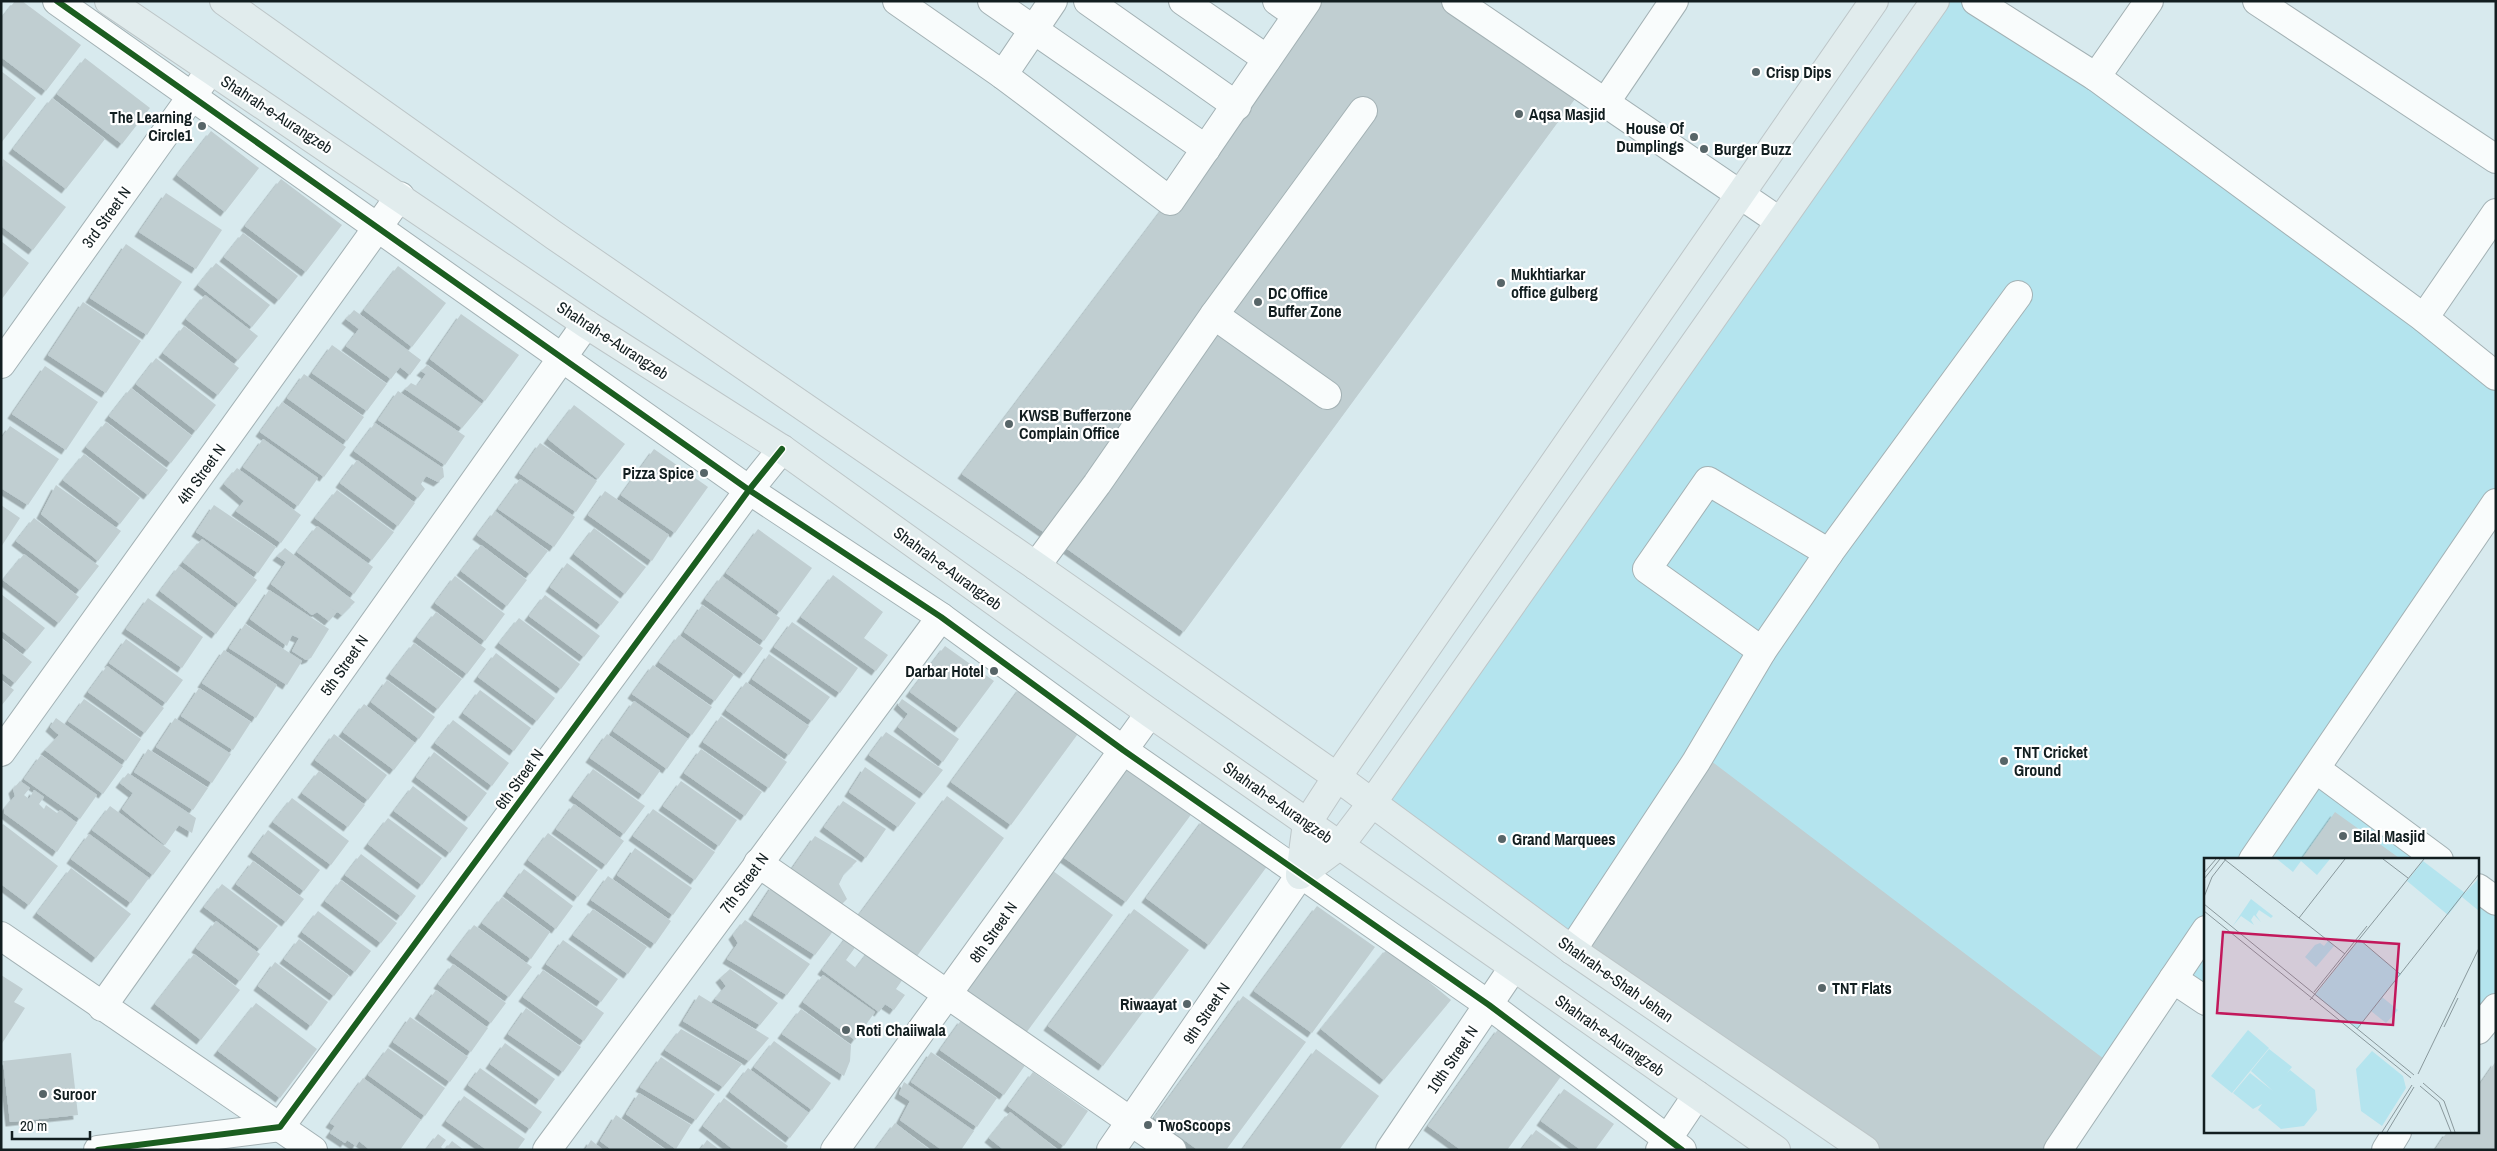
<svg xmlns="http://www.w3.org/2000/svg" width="2497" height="1151" font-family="'Archivo Narrow',sans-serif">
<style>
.green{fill:#b4e4ee}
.building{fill:#c0ced1;filter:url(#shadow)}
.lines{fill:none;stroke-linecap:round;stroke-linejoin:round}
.minor-casing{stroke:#a3b1b4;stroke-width:30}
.major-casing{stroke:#bdc6c8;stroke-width:30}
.minor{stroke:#f9fcfc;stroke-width:28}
.major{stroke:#e1eced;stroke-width:28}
.cycleway-casing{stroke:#fff;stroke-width:9}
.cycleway{stroke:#1b5e20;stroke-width:6}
.poi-dot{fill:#576568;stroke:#fff;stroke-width:2}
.labels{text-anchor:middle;stroke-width:4.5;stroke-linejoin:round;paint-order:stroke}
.poi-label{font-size:16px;font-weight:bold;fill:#121e20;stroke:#fff;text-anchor:start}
.street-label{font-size:16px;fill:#121e20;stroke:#fff}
.inset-road{fill:none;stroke:#89989c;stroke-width:1}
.view{fill:#c2185b;fill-opacity:0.15;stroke:#c2185b;stroke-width:2.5}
.inset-edge{fill:none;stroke:#121e20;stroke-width:2.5}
</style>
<defs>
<filter id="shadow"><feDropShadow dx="-4.5" dy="4.5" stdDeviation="0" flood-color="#0004"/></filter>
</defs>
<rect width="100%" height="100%" fill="#d8eaee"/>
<!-- green -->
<g class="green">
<path d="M1925,1H1974L2496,373V519L2318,770L2434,860H2206V1001L2172,978L2054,1150H1860L1371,804Z"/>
<path d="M2478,888L2496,900V1009L2478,1031Z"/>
</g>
<!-- building -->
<g class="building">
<path d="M15,1H22L81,45L46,91L1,57V19Z"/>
<path d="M1307,1H1455L1583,88L1184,632L962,474L1173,195Z"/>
<path d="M85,58L150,108L122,144L57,94Z"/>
<path d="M1,71L36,98L1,143Z"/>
<path d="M52,98L105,139L66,189L13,149Z"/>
<path d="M211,131L259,168L225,212L177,175Z"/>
<path d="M3,159L66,207L33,250L1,226Z"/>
<path d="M281,179L342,225L306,272L245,226Z"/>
<path d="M166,193L222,230L196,269L139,232Z"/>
<path d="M243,233L298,276L279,300L224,257Z"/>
<path d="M1,241L29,263L1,300Z"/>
<path d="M126,244L182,282L147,335L90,298Z"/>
<path d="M216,263L270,305L252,327L198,285Z"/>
<path d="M398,266L446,303L412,347L364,310Z"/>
<path d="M205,295L258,336L238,360L186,319Z"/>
<path d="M83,302L141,341L106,393L48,355Z"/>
<path d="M354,310L421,360L410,375L400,367L391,379L346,346L359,329L346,319Z"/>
<path d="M461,314L519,355L485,401L430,359Z"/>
<path d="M184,326L239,368L218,395L163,353Z"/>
<path d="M332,345L387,384L367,411L312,373Z"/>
<path d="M156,358L216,405L196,431L136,384Z"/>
<path d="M427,365L482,404L462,428L405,389L411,383L417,386L426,374L421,371Z"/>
<path d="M45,366L98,402L66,450L12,414Z"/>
<path d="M304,374L364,417L347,441L287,398Z"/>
<path d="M131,388L192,436L171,463L109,416Z"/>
<path d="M398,391L465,436L445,465L378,420Z"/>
<path d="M282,402L346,447L324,477L260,432Z"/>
<path d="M574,405L625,444L598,479L548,439Z"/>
<path d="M106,422L168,470L148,495L86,447Z"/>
<path d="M375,423L443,468L444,477L438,482L426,476L421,484L425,489L418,498L354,451Z"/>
<path d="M10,426L59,459L28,505L1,488V439Z"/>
<path d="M263,439L318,478L298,506L243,467Z"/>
<path d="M540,443L597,481L576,512L519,473Z"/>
<path d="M654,449L708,487L675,533L621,495Z"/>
<path d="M84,454L140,498L120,524L63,480Z"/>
<path d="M357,460L415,503L398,526L340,483Z"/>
<path d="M237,468L301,515L281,543L236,511L244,501L224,484Z"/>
<path d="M520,479L575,517L554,547L498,509Z"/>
<path d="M56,485L121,531L98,561L41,514Z"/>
<path d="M337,490L394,532L372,560L315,518Z"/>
<path d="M605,491L669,535L652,561L588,515Z"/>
<path d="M1,505L20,518L1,547Z"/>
<path d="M214,505L276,547L258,573L196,532Z"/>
<path d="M495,511L548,551L530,574L477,535Z"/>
<path d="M34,518L99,566L80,590L16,541Z"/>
<path d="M317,526L373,567L354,594L297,552Z"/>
<path d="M594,528L646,567L625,594L574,554Z"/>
<path d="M758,529L812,568L780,612L726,573Z"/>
<path d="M202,539L257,580L239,604L183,562Z"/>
<path d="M481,545L527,580L507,606L461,571Z"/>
<path d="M285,548L355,602L342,615L328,606L337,612L329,621L317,612L312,615L271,584L286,562L277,556Z"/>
<path d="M24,554L79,597L59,623L3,580Z"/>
<path d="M567,563L619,602L601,625L550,587Z"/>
<path d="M179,566L235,608L216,634L160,591Z"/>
<path d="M833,575L883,612L864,638L888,655L876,671L801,617Z"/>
<path d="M455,576L505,614L485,641L435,603Z"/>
<path d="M722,576L780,618L764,641L705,599Z"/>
<path d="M269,590L329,629L311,658L306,660L292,651L299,638L292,635L287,646L250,619Z"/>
<path d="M1,594L45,628L27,650L1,630Z"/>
<path d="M545,595L600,636L584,657L529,616Z"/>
<path d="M148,598L203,637L182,668L126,629Z"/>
<path d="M702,605L763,648L744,674L684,632Z"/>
<path d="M436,612L486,649L467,674L417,637Z"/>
<path d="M519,618L580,664L561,689L499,643Z"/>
<path d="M792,622L858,668L840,693L774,647Z"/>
<path d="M245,624L302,661L287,685L229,648Z"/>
<path d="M679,635L734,675L715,701L659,662Z"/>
<path d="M1,638L32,662L15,683L1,672Z"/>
<path d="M126,639L183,680L166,703L109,663Z"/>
<path d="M414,643L462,679L438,709L390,674Z"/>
<path d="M945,646L994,681L959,728L910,692Z"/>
<path d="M224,650L277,685L256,718L202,683Z"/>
<path d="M496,653L555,698L537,721L478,677Z"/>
<path d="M769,654L830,697L812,721L752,679Z"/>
<path d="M653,665L712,707L692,735L632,694Z"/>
<path d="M107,666L164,708L145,733L88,692Z"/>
<path d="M1,680L14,690L1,706Z"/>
<path d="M387,680L435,717L419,739L371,702Z"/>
<path d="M746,682L809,726L789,755L726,710Z"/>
<path d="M1021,687L1080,731L1011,825L951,782Z"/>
<path d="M199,688L251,722L233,750L181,716Z"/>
<path d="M480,690L531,728L514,751L463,713Z"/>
<path d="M84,699L141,739L126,761L68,721Z"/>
<path d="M902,699L959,739L943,762L898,727L908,714L898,705Z"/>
<path d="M634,701L688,739L667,769L613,731Z"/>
<path d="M364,704L415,743L394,770L343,732Z"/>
<path d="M721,716L787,762L769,788L703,742Z"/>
<path d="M56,718L123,766L103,794L45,750L59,735L50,727Z"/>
<path d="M175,718L231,754L212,783L156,747Z"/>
<path d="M453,720L509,763L492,786L435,743Z"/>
<path d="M886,732L943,770L924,794L869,755Z"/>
<path d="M334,734L387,775L368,800L315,760Z"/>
<path d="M607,734L660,771L643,795L590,758Z"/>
<path d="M1694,748L2112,1065L2054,1150H1860L1569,943Z"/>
<path d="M148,749L208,788L193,810L134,772Z"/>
<path d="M701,749L762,792L745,816L684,773Z"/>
<path d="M434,752L487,793L469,817L416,777Z"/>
<path d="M41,755L97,795L80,819L24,779Z"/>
<path d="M1130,766L1193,812L1126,902L1063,857Z"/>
<path d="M865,767L916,803L898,827L849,792Z"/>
<path d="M593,769L645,806L624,834L573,796Z"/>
<path d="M319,771L365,805L348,827L302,793Z"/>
<path d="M128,773L196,818L192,833L179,825L165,845L122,809L133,793L120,783Z"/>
<path d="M20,781L30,788L24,795L29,799L34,790L44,797L39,804L44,809L46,805L57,813L60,810L77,823L57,852L4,813V809L15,796L13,789Z"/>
<path d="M681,781L737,820L719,846L663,806Z"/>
<path d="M413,786L468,828L450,853L394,811Z"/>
<path d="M947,796L1004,838L917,956L859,915Z"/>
<path d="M292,798L349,841L331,865L273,822Z"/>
<path d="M843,801L886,829L866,858L824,827Z"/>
<path d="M574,804L624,841L606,865L556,829Z"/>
<path d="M110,806L171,851L153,875L92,830Z"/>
<path d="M653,809L715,852L695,880L633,836Z"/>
<path d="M2335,812L2402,860H2301Z"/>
<path d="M388,818L442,858L422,885L368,844Z"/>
<path d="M1204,819L1268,865L1209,945L1146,898Z"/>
<path d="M3,824L58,866L29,905L1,884V826Z"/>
<path d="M268,830L320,870L304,891L252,852Z"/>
<path d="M548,833L598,870L578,897L528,860Z"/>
<path d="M89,834L149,878L131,903L71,859Z"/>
<path d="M815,836L857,861L844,874L839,884L847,899L841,905L789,873Z"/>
<path d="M635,848L692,888L673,915L617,875Z"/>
<path d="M361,854L416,896L401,916L345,875Z"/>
<path d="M253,861L304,899L286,922L236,884Z"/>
<path d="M71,868L131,914L96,958L37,913Z"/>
<path d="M524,869L573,906L556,929L507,892Z"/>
<path d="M1053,871L1113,915L1026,1033L966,989Z"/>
<path d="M608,876L671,921L655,944L591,900Z"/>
<path d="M341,880L397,923L381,943L325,901Z"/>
<path d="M222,884L278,926L260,949L204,907Z"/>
<path d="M773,885L837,926L815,955L753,915Z"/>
<path d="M502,897L550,932L531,959L482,923Z"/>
<path d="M1317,906L1375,947L1312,1033L1254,991Z"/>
<path d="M593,909L647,947L628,974L573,935Z"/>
<path d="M1134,909L1189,950L1103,1066L1048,1026Z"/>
<path d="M318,911L371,951L355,972L302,932Z"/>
<path d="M745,920L810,964L787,995L727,959L738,943L733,935Z"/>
<path d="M216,921L260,954L240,981L196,948Z"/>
<path d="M474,925L532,967L509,997L451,955Z"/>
<path d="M849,934L859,942L846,960L856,968L873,946L903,979L896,989L905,995L894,1010L885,1004L879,1012L822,970Z"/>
<path d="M299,939L349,976L334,996L284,959Z"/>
<path d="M563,940L618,979L601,1002L546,964Z"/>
<path d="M1388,948L1451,1000L1384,1080L1321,1029Z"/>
<path d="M194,954L240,990L201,1040L155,1004Z"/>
<path d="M275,962L328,1002L311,1026L258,986Z"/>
<path d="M453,964L506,1003L491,1023L438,984Z"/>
<path d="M730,969L778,1003L760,1025L715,999L726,986L720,978Z"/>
<path d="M543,970L604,1013L584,1041L523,997Z"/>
<path d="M1,975L23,989L14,1002L25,1008L1,1045Z"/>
<path d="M823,975L875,1012L855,1040L803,1002Z"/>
<path d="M436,990L488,1028L471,1052L419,1014Z"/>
<path d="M699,995L769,1038L749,1061L683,1021Z"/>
<path d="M1243,996L1306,1042L1226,1150H1198L1154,1118Z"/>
<path d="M256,1003L317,1049L280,1098L218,1051Z"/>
<path d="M526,1008L581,1047L563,1072L508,1034Z"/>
<path d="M801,1009L851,1045L850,1061L844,1076L782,1034Z"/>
<path d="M410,1017L468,1057L450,1082L393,1042Z"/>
<path d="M962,1019L1026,1064L1004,1095L940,1050Z"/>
<path d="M1499,1028L1562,1075L1507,1150H1461L1428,1126Z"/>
<path d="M681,1029L742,1064L723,1087L665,1050Z"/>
<path d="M774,1041L831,1083L812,1110L754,1067Z"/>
<path d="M505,1043L555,1079L540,1100L490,1064Z"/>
<path d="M388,1048L445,1088L425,1116L368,1075Z"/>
<path d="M1316,1049L1379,1096L1339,1150H1242Z"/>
<path d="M931,1052L997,1098L977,1127L911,1082Z"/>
<path d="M71,1053L78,1115L10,1122L3,1061Z"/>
<path d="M661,1057L715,1094L696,1120L640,1087Z"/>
<path d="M2496,1061V1150H2435L2447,1132H2478V1087Z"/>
<path d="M480,1068L542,1112L530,1129L468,1085Z"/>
<path d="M748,1068L809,1113L790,1138L730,1092Z"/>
<path d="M1033,1072L1088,1111L1064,1146L1008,1106Z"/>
<path d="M363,1078L421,1120L400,1150H370L359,1141L356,1146L347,1140L345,1143L330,1133L335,1126L330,1123Z"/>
<path d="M904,1082L974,1131L961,1150H942L900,1120L910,1101L899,1094Z"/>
<path d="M1564,1089L1614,1124L1595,1150H1581L1541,1121Z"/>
<path d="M639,1093L691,1125L676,1149L626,1114Z"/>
<path d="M464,1096L525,1139L517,1150H487L446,1121Z"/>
<path d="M724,1098L788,1146L786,1150H734L703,1126Z"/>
<path d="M1010,1112L1058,1150H1004L989,1138Z"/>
<path d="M616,1115L666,1150H612L600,1141Z"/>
<path d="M895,1123L930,1150H875Z"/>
<path d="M1536,1130L1564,1150H1521Z"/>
<path d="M438,1134L446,1140L441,1147L444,1150H426Z"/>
<path d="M591,1140L603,1150H585Z"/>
<path d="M707,1140L720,1150H700Z"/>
<path d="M452,1141L464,1150H445Z"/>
</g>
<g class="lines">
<defs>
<g id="minor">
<path d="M57,1L749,490L941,617L1123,750L1489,1005L1682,1150"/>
<path d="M897,1L1003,75L1170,201L1307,1"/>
<path d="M992,1L1206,149"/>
<path d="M1088,1L1237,106"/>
<path d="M1183,1L1267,59"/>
<path d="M1277,1L1297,15"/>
<path d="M1456,1L1779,221"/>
<path d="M1976,1L2096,77L2424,318L2496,376"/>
<path d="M2257,1L2496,159"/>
<path d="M1003,75L1053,1"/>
<path d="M2096,77L2149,1"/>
<path d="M1605,103L1674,1"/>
<path d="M1214,315L1327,395"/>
<path d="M2424,318L2496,213"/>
<path d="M1,364L202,82"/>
<path d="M1036,566L1097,484L1214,315L1363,111"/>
<path d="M1762,651L1647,569L1708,481L1829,553"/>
<path d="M1,752L400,196"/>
<path d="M2316,769L2439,860"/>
<path d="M2253,860L2496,503"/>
<path d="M758,863L1172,1150"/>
<path d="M2478,888L2496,901"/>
<path d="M1,936L313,1150"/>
<path d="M1572,950L1696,762L1762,651L1829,553L2018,295"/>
<path d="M2173,979L2206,1001"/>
<path d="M102,1007L586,324"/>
<path d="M2478,1030L2496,1008"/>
<path d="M98,1150L280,1127L749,490L782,449"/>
<path d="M547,1150L941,617"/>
<path d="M835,1150L1150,713"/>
<path d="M1111,1150L1300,875"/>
<path d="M1390,1150L1513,968"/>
<path d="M1660,1150L1697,1095"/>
<path d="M2058,1150L2206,930"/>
<path d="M2386,1150L2397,1132"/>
</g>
<g id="major">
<path d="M109,1L586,324L782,449L1150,713L1776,1150"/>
<path d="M224,1L555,236L1036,566L1337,777L1572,950L1865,1150"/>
<path d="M1300,875L1340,845L1372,803L1935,1"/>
<path d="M1300,875L1307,823L1337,777L1874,1"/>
</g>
</defs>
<!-- minor casing -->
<use href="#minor" class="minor-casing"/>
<!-- major casing -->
<use href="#major" class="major-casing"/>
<!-- minor -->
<use href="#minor" class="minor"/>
<!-- major -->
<use href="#major" class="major"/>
<defs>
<g id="cycleway">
<path d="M57,1L749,490L941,617L1123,750L1489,1005L1682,1150"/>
<path d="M98,1150L280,1127L749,490L782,449"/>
</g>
</defs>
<!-- cycleway casing -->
<use href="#cycleway" class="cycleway-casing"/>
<!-- cycleway -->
<use href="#cycleway" class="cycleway"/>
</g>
<!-- markers -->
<g class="poi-dot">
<circle cx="1756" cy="72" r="5"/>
<circle cx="1519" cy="114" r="5"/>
<circle cx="202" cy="126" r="5"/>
<circle cx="1694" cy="137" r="5"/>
<circle cx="1704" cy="149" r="5"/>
<circle cx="1501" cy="283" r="5"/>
<circle cx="1258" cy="302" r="5"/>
<circle cx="1009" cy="424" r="5"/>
<circle cx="704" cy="473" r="5"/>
<circle cx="994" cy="671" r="5"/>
<circle cx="2004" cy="761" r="5"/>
<circle cx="2343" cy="836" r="5"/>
<circle cx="1502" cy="839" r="5"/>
<circle cx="1822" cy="988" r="5"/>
<circle cx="1187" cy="1004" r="5"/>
<circle cx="846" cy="1030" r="5"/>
<circle cx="43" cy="1094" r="5"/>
<circle cx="1148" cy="1125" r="5"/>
</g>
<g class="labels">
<!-- poi labels -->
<g class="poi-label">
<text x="1766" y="78">Crisp Dips</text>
<text x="1529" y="120">Aqsa Masjid</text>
<text x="192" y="123" text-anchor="end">The Learning<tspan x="192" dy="18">Circle1</tspan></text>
<text x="1684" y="134" text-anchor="end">House Of<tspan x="1684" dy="18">Dumplings</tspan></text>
<text x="1714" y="155">Burger Buzz</text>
<text x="1511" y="280">Mukhtiarkar<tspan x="1511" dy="18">office gulberg</tspan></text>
<text x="1268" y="299">DC Office<tspan x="1268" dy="18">Buffer Zone</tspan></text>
<text x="1019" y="421">KWSB Bufferzone<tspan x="1019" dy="18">Complain Office</tspan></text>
<text x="694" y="479" text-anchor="end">Pizza Spice</text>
<text x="984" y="677" text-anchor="end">Darbar Hotel</text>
<text x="2014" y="758">TNT Cricket<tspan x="2014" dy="18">Ground</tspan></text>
<text x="2353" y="842">Bilal Masjid</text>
<text x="1512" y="845">Grand Marquees</text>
<text x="1832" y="994">TNT Flats</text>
<text x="1177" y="1010" text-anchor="end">Riwaayat</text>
<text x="856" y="1036">Roti Chaiiwala</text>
<text x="53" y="1100">Suroor</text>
<text x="1158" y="1131">TwoScoops</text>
</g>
<!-- street labels -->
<g class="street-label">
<text transform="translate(277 114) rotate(33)" y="6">Shahrah-e-Aurangzeb</text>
<text transform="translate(106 217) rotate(-54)" y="6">3rd Street N</text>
<text transform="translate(613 340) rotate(33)" y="6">Shahrah-e-Aurangzeb</text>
<text transform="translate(201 474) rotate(-54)" y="6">4th Street N</text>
<text transform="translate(948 568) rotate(36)" y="6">Shahrah-e-Aurangzeb</text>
<text transform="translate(344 665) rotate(-55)" y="6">5th Street N</text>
<text transform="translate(519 779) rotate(-54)" y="6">6th Street N</text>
<text transform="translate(1278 802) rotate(35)" y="6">Shahrah-e-Aurangzeb</text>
<text transform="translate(744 883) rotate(-54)" y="6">7th Street N</text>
<text transform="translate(993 932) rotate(-55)" y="6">8th Street N</text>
<text transform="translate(1616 979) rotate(35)" y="6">Shahrah-e-Shah Jehan</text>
<text transform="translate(1206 1013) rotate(-56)" y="6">9th Street N</text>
<text transform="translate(1610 1035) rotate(35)" y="6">Shahrah-e-Aurangzeb</text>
<text transform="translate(1452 1059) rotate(-56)" y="6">10th Street N</text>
</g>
</g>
<!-- overview -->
<g transform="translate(2204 858)">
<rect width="275" height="275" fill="#d8eaee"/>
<path d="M73,1H126L113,17L97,3L89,14ZM219,3L261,35L275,20V53L258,39L244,57L203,23ZM47,41L69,58L67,60L55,52L52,57L57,64L50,57L47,62L50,67L37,58L28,69ZM155,82L197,116L178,139L194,152L182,165L167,153L153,171L111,137ZM124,83L130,88L112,109L101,99L111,87L116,85L120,88ZM44,172L65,190L28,235L7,218ZM65,191L88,209L83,215L86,212L111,232L113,252L100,268L77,271L54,252L58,246L49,251L29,235L46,215L69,233L47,213ZM168,193L199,218L202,230L178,268L157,253L152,211Z" fill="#b4e4ee"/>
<path class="inset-road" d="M20,1L141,96M179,1L204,20M0,15L12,1M0,21L16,1M0,39L8,19L22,1M0,46L210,217M0,53L207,220M95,60L141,1M156,82L196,116M110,134L163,68M106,142L220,1M240,169L254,140M153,171L275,16M214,216L275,90M219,225L240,243L251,274M216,228L235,244L247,274M178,274L208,227M183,274L210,229"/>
<path class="view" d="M19,74L195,86L189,167L13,155Z"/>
<rect width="275" height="275" class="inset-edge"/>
</g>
<!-- border -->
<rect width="2497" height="1151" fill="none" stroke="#121e20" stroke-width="5"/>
<!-- scale -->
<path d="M12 1131v8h78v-8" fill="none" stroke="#121e20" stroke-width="2.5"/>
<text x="20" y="1131" font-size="15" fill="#121e20" stroke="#ffffff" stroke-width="4" paint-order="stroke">20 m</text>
</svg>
